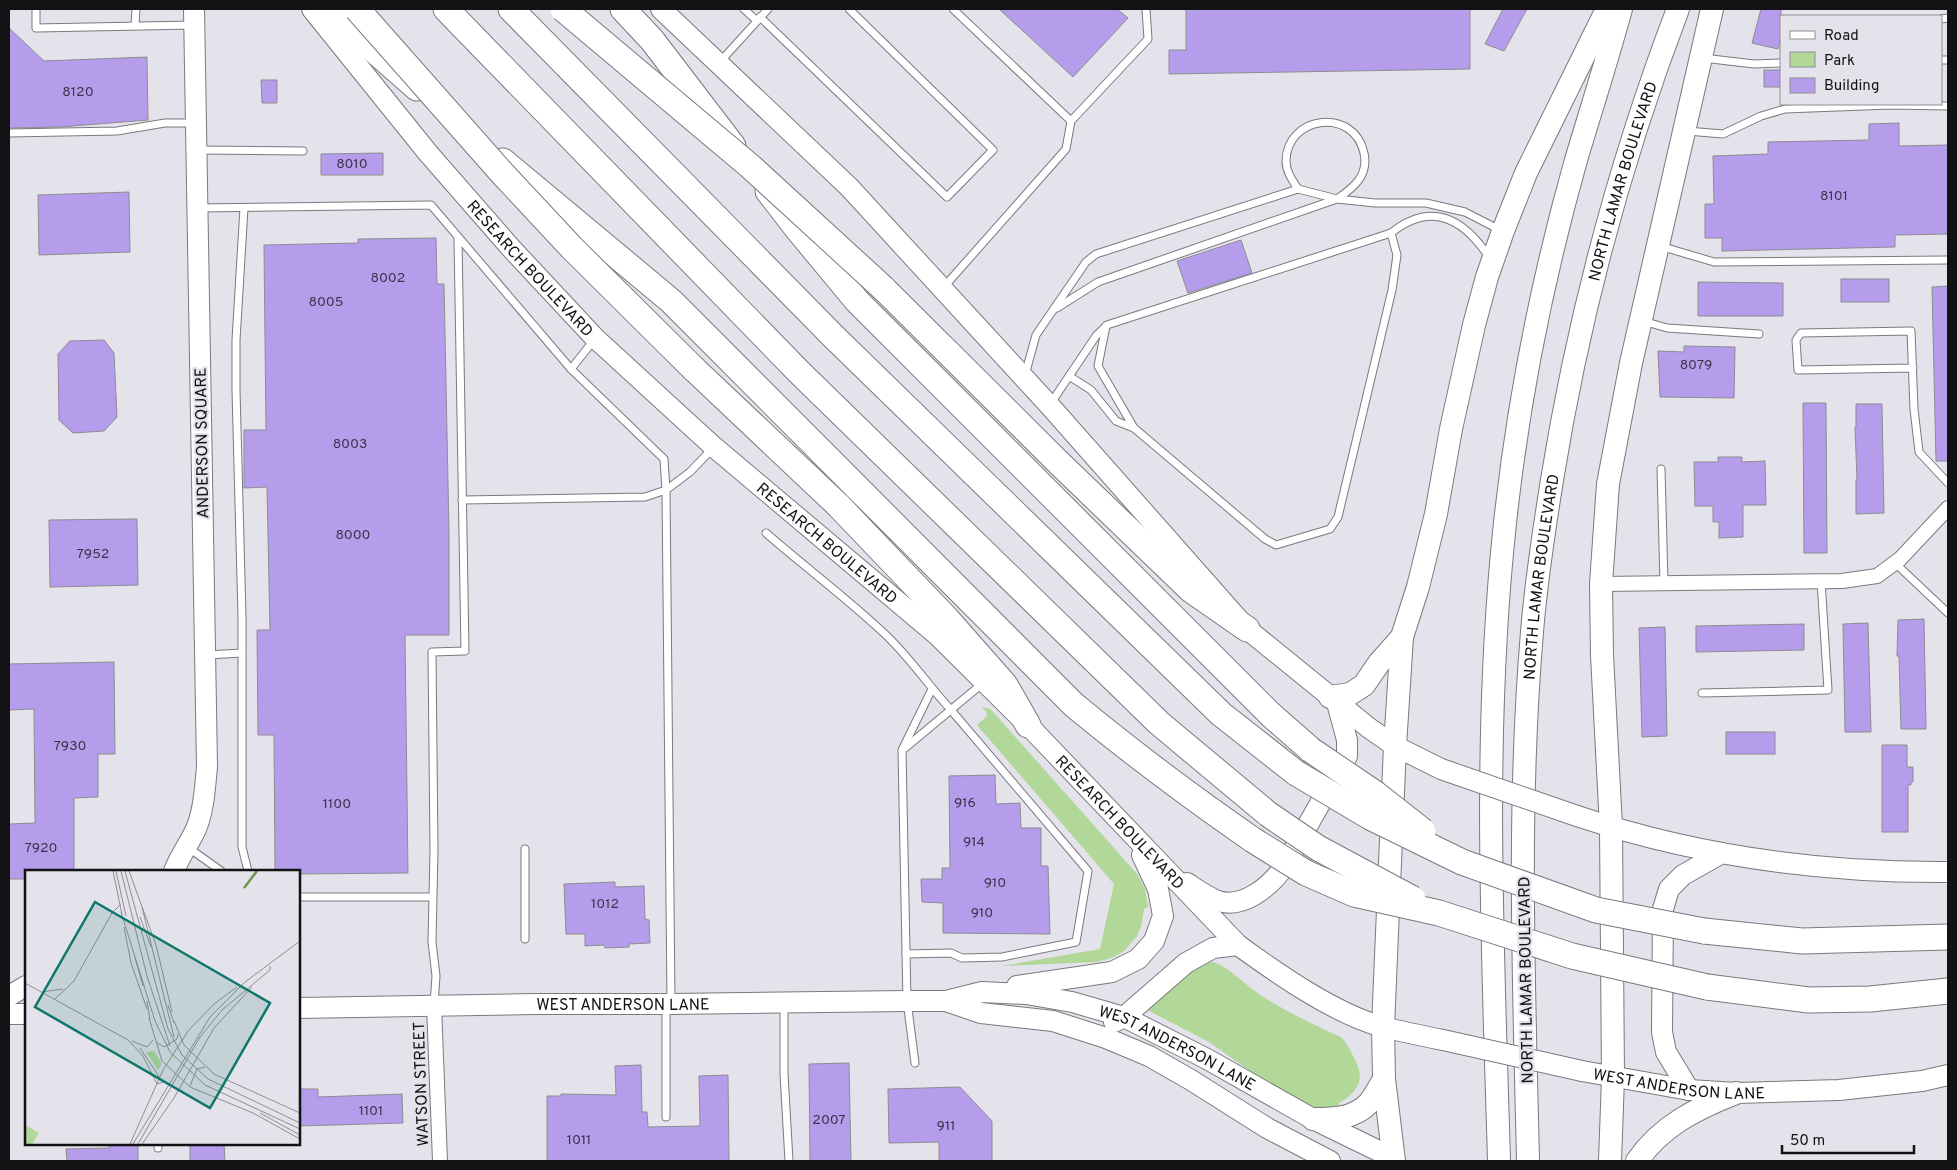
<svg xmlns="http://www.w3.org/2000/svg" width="1957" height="1170" font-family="Overpass,sans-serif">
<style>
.green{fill:#b2d899}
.building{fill:#b59dec;stroke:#8d8c92}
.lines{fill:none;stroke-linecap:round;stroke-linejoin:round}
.lane-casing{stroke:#7a797f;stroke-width:9}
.street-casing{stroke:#7a797f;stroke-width:16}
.secondary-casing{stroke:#7a797f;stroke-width:22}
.primary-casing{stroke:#7a797f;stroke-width:24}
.highway-casing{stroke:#7a797f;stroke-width:27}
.lane{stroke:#fff;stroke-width:7}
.street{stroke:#fff;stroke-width:14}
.secondary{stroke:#fff;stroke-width:20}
.primary{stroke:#fff;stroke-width:22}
.highway{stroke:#fff;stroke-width:25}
.secondary-bridge-casing{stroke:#7a797f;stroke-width:22;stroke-linecap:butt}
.highway-bridge-casing{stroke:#7a797f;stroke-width:27;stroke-linecap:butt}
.secondary-bridge{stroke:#fff;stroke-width:20}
.highway-bridge{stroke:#fff;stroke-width:25}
.labels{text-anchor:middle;stroke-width:4.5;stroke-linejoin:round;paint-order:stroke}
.number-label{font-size:14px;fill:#3b344a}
.street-label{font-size:16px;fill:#121114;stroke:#e4e2ea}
.inset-river{fill:none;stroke:#6b964c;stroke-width:2.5}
.inset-road{fill:none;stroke:#908e94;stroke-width:1}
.view{fill:#0f766e;fill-opacity:0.15;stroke:#0f766e;stroke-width:2.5}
.inset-edge{fill:none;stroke:#121114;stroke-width:2.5}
</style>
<rect width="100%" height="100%" fill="#e4e2ea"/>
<!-- green -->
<g class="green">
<path d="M982,707L990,709L994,713L1138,875L1145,889L1148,907L1144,909L1141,927L1137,936L1124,951L1114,957L1097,962L1002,966L1100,949L1114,884L977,725L987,716V713Z"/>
<path d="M1211,962C1227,964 1247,987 1262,996C1287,1012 1314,1025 1341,1037C1346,1042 1349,1048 1352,1054C1366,1077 1361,1090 1339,1103L1340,1108L1322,1110L1310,1107L1260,1078L1209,1042L1147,1010L1186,971L1189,974L1202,964Z"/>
</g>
<!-- building -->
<g class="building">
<path d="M999,9H1117L1128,18L1073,77Z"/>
<path d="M1186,9H1470V69L1169,74V50H1186Z"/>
<path d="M1503,9H1527L1504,51L1485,44Z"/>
<path d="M1761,9H1781V38L1778,49L1752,43Z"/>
<path d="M9,28L44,61L147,57L148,120L60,127L9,128Z"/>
<rect x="1764" y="70" width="17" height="17"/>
<path d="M261,80H277V103H262Z"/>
<path d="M1899,123V146L1948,145V234L1895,235V247L1722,251V238H1705V204H1714L1713,156L1768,154V142L1869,140V124Z"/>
<path d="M383,153V175H321V154Z"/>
<path d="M129,192L130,252L39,255L38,195Z"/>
<path d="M436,238L437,284H444L449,532V635H405L408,873L299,874V871H275L274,735H258L257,630H270L267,487L244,488V430H266L264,245L358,243V239Z"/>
<path d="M1241,240L1252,273L1188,293L1177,261Z"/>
<rect x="1841" y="279" width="48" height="23"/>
<path d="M1698,282L1783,283V316H1698Z"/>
<path d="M1948,286V461H1936L1932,287Z"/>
<path d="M104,340L114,353L117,417L104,431L73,433L59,420L58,354L70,341Z"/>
<path d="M1684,346L1735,347L1734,398L1660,397L1658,351L1684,352Z"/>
<path d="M1803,403H1826L1827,553H1804Z"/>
<path d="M1856,404H1882L1884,513L1856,514V480H1857L1855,427H1856Z"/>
<path d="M1718,457H1742V462L1765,461L1766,505H1743V537L1719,538V522H1713V506H1695L1694,462H1718Z"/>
<path d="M137,519L138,585L50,587L49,520Z"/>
<path d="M1924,619L1926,729H1901L1899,656H1897L1898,620Z"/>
<path d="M1868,623L1871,732H1845L1843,624Z"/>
<path d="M1804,624V650L1696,652V626Z"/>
<path d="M1665,627L1667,736L1642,737L1639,628Z"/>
<path d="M114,662L115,754H98V797L74,798V871H26V879H9V824L35,823L34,709L9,710V664Z"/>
<rect x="1726" y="732" width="49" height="22"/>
<path d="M1882,745H1907V767H1913V782H1911V785H1908V832H1882Z"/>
<path d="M995,775L996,804L1020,803L1021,828H1041V866H1048L1050,934L943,933V903L922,902L921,879H942V868H950L949,776Z"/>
<path d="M615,882V887L644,886L645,919L649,920L650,943L629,944V947L605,948L604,945L585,946V934H566L564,884Z"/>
<path d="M849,1063L851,1161H810L809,1064Z"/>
<path d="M641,1065L642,1112H647L648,1127L700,1126L699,1076L728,1075L729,1161H547V1096H561V1094L616,1095L615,1066Z"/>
<path d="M960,1087L992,1121V1161H939V1142L889,1143L888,1089Z"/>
<path d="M299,1089H318V1097L402,1094L403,1123L299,1126Z"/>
<path d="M109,1144H138V1161H67L66,1149L109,1148Z"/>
<path d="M194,1144H224L225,1161H190V1145Z"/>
</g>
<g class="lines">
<defs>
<g id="lane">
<path d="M36,9V28L194,25"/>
<path d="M744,9L757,21"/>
<path d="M953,9L1071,121L1148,39L1146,9"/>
<path d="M760,17L947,197L993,150L849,9"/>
<path d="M1941,19L1948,18"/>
<path d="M135,26L136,9"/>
<path d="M1703,58L1754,64L1781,63"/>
<path d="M1941,60H1948"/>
<path d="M719,63L768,9"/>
<path d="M1687,131L1723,134L1761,116L1785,109L1890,105L1948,106"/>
<path d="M9,133L117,131L165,123H195"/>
<path d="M199,150L303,151"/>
<path d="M199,208L431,205L571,369L664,459L666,490L671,1002"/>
<path d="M244,208L236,340V390L242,617V847L248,871"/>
<path d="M1660,246L1714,262L1948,260"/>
<path d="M943,288L1066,149L1071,121"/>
<path d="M1057,308L1098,282L1337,199C1353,188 1369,176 1364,153C1354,107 1287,115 1286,161C1286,172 1293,181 1298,189"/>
<path d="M1643,321L1667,328L1759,334"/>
<path d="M1106,326L1098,366L1134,428"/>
<path d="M1913,368L1798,370L1796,340L1801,333L1911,331L1914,409L1919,452L1948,483"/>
<path d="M571,369L594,340"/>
<path d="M1025,375L1036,335L1086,262L1096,254L1298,189L1337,199L1375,203H1426L1465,212L1500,230"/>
<path d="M1069,376L1091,390L1116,421L1134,428L1265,539L1276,545L1330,529L1338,517L1392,290L1397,255L1391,233"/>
<path d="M1051,403L1096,336L1107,325L1391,233C1431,201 1463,218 1489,257"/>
<path d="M1661,469L1664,583"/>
<path d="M462,500L645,497L666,490L690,472L712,449"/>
<path d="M766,533C805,567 848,599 886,635C910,658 929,686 951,710L1088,871L1076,942L1002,957L962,958L951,953L906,954"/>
<path d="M1895,563L1948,613"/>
<path d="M207,655L242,653"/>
<path d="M1702,693L1828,690L1821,581"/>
<path d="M905,748L983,683"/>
<path d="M189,848L221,871"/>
<path d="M525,849V939"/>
<path d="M299,897H432"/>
<path d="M434,1004L436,976L432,942L434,850L432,652L465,651L458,239"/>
<path d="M784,1004V1074L789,1161"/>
<path d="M666,1005V1117"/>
<path d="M915,1063L907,1001L902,750L932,689"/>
<path d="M158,1144V1148"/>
</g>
<g id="street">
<path d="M1601,584L1842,581L1877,576L1900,559L1948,508"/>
<path d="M434,1005L440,1161"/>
</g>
<g id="secondary">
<path id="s1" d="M312,9L428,153L510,247L595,338L714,447L936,634L1028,725L1238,945C1278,974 1335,1014 1383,1027C1403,1032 1423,1036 1443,1040"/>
<path d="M661,9L849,187L1050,406L1247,629L1369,728L1395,746L1441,769"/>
<path d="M1577,816C1697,856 1822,873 1948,872"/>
<path d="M174,871C180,856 189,844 196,829C204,810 205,787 207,767L194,9"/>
<path d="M1187,883C1196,889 1207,897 1218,901C1244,909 1270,886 1284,867L1347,756V740L1337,703"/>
<path d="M1017,986L1112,972L1138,959L1154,941L1163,916L1158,889L1142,855"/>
<path d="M9,996L26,986"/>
<path d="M946,1001L981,1013L1053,1021L1106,1038L1149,1056L1191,1080L1267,1128L1330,1161"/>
<path id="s2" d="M299,1008L535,1004H671L907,1001H946L982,992L1026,994L1072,1002L1124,1017L1207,1059L1313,1119L1393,1158"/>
<path d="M9,1014H26"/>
<path d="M1114,1022L1124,1017L1186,963L1213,948L1238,945"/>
<path id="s3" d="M1582,1071L1689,1090L1736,1093L1839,1090L1922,1081L1948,1075"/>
<path d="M1689,1090L1666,1052L1662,1032L1663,909L1669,889L1683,875L1722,853"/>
</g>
<g id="primary">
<path d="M1330,697L1350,694L1364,685L1379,663L1402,637"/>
<path d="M1313,1119C1333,1119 1354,1119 1369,1103C1375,1096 1379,1087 1384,1079"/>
<path d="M1394,1161L1384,1079L1383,1027L1395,746L1402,637L1418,587L1436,514L1451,429L1474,325L1487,277L1503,231L1526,173L1607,9"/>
<path d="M1499,1161C1493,948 1482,735 1505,523C1518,402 1543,277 1576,160C1591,110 1607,60 1621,9"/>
<path id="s4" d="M1528,1161C1524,985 1517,808 1532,632C1536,581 1544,530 1552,480C1578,319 1620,161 1678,9"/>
<path d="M1610,1161L1613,1078L1611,827L1602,655L1601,584L1608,484L1631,363L1712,9"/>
<path d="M1637,1161C1661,1126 1697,1108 1736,1093"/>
</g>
<g id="highway">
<path d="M327,9L417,88"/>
<path d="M446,9L799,372L1159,723L1268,814"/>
<path d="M511,9L834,337L1221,714L1296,773"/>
<path d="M623,9L652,40L733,146"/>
<path d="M503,161L671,301L1074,705C1132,753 1191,797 1253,840"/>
<path d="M768,191L799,231L857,301L1271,715L1311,750"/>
<path d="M883,288L1058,462L1191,590L1247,629"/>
<path d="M694,369L838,505L947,619L1005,685L1028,725"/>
<path d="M1704,931L1802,941L1948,937"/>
<path d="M1707,987L1809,1000L1870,999L1948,991"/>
</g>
</defs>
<!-- lane casing -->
<use href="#lane" class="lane-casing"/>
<!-- street casing -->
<use href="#street" class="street-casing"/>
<!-- secondary casing -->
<use href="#secondary" class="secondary-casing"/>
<!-- primary casing -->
<use href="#primary" class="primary-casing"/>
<!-- highway casing -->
<use href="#highway" class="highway-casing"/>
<!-- lane -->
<use href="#lane" class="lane"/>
<!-- street -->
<use href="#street" class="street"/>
<!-- secondary -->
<use href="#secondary" class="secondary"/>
<!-- primary -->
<use href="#primary" class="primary"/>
<!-- highway -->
<use href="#highway" class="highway"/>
<defs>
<g id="secondary-bridge">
<path d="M1441,769L1577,816"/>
<path d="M1443,1040L1582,1071"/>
</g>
<g id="highway-bridge">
<path d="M357,9L502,173L572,248L694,369"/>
<path d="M563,9L751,167L883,288"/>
<path d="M1311,750L1376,794L1423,831"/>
<path d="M1296,773L1370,817L1462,862L1596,910L1704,931"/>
<path d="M1268,814L1318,848L1413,899"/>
<path d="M1253,840L1306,873L1354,894L1439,913L1572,956L1707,987"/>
</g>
</defs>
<!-- secondary-bridge casing -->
<use href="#secondary-bridge" class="secondary-bridge-casing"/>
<!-- highway-bridge casing -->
<use href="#highway-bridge" class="highway-bridge-casing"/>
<!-- secondary-bridge -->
<use href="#secondary-bridge" class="secondary-bridge"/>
<!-- highway-bridge -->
<use href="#highway-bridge" class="highway-bridge"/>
</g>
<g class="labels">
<!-- number labels -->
<g class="number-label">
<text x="78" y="96">8120</text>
<text x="352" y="168">8010</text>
<text x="1834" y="200">8101</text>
<text x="388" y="282">8002</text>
<text x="326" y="306">8005</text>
<text x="1696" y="369">8079</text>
<text x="350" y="448">8003</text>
<text x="353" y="539">8000</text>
<text x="93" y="558">7952</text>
<text x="70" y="750">7930</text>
<text x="965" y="807">916</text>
<text x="337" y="808">1100</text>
<text x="974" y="846">914</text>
<text x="41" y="852">7920</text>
<text x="995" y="887">910</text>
<text x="605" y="908">1012</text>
<text x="982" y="917">910</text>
<text x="371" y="1115">1101</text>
<text x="829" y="1124">2007</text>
<text x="946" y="1130">911</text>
<text x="579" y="1144">1011</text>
</g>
<!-- street labels -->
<g class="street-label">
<text dy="6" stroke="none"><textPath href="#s4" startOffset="990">NORTH LAMAR BOULEVARD</textPath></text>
<text dy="6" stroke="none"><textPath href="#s1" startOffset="339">RESEARCH BOULEVARD</textPath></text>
<text transform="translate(201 443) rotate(-91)" y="6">ANDERSON SQUARE</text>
<text dy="6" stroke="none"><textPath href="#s1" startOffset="744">RESEARCH BOULEVARD</textPath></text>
<text dy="6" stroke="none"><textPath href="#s4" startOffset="585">NORTH LAMAR BOULEVARD</textPath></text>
<text dy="6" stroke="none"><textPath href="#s1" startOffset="1149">RESEARCH BOULEVARD</textPath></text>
<text transform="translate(1525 980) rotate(-91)" y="6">NORTH LAMAR BOULEVARD</text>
<text dy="6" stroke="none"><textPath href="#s2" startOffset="324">WEST ANDERSON LANE</textPath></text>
<text dy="6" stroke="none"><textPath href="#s2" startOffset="890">WEST ANDERSON LANE</textPath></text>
<text dy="6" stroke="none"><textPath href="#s3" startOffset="98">WEST ANDERSON LANE</textPath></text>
<text transform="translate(420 1084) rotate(-92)" y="6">WATSON STREET</text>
</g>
</g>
<!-- overview -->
<g transform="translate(25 870)">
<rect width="275" height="275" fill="#e4e2ea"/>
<path d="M129,181L137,194L133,200L121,182ZM0,255L14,263L7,274H0Z" fill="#b2d899"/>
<path class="inset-river" d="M219,18L232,1"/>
<path class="inset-road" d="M88,1L97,45M91,1L101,46M96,1L122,106L145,176M100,1L143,159L157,185L183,209L275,253M104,1L131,75L147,142M117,37L149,167M96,42L130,151L145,182L180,215L275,259M115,47L126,77M99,57L106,93L122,139M110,88L118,116M0,113L103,170L118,186L132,214L138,212M17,122L38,119M30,129L49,111L87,43L96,34M122,131L125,150M143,135L149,153M124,148L137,191L165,217L228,243L275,269M149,151L159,175L189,204L275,243M107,171L122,177L128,170M131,172L139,177L152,169L153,164M115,178L135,208M165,216L172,199L180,197M235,243L275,265M105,274L138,200L163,161L189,134L212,117M108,274L185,147L220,112L275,71M113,274L175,167L197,140L245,100V96M117,274L149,228L189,158L227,117"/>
<path class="view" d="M70,32L245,133L185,238L10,137Z"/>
<rect width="275" height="275" class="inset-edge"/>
</g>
<!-- border -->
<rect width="1957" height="1170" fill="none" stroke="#121114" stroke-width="20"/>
<!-- legend -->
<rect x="1780" y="15" width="162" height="90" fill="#e4e2ea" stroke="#908e94"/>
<rect x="1790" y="31" width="25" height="8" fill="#ffffff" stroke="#908e94"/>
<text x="1824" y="40" font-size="15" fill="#121114">Road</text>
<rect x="1790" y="52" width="25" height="15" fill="#b2d899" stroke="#908e94"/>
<text x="1824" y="65" font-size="15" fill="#121114">Park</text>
<rect x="1790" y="78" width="25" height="15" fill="#b59dec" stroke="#908e94"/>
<text x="1824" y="90" font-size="15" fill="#121114">Building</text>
<!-- scale -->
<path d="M1782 1145v8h132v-8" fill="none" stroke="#121114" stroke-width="2.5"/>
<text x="1790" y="1145" font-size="15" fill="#121114" stroke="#e4e2ea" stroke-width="4" paint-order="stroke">50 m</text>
</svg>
